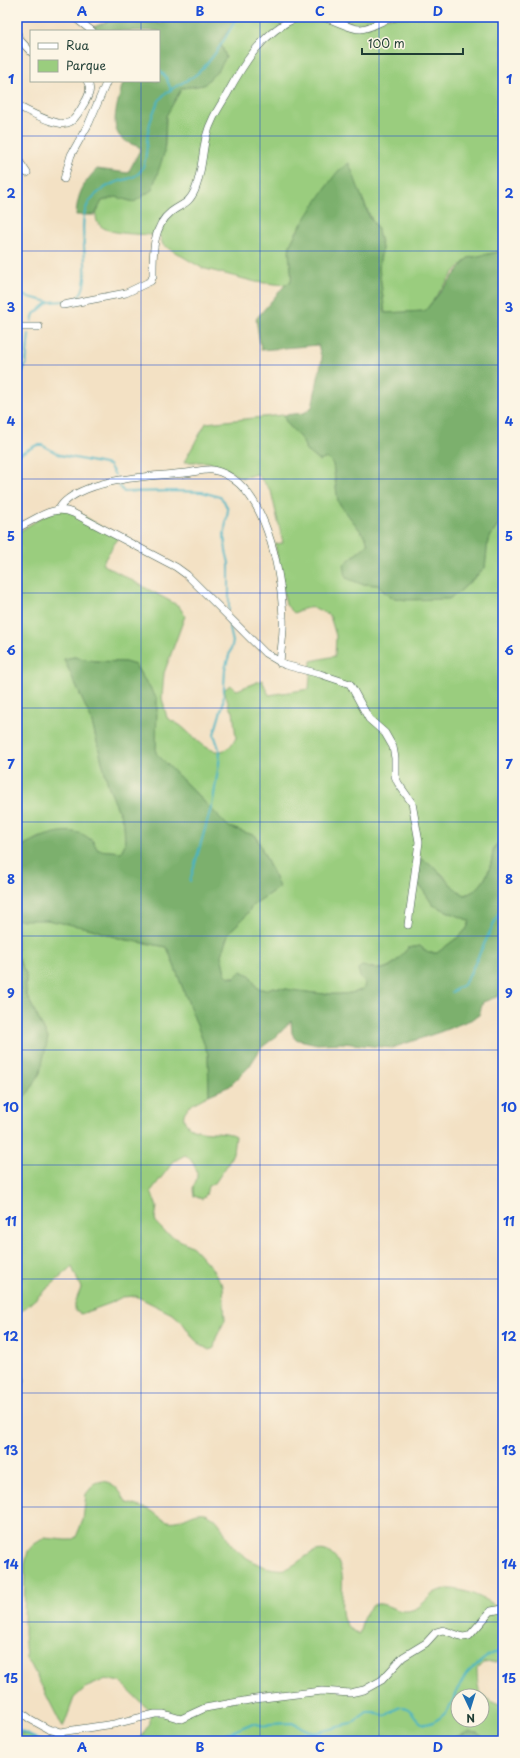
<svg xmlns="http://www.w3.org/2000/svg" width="520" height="1758" font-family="'Playpen Sans',sans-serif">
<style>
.green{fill:#9acd7e;stroke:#5c8559;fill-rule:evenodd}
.forest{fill:#7bb06d;stroke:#4d7650}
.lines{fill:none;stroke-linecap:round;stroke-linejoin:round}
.stream{stroke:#47b4c4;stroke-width:2}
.minor-casing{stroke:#3f564a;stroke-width:8}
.minor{stroke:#fff;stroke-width:7}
.grid{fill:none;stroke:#1d4ed8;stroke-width:1;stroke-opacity:0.55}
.neatline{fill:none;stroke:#1d4ed8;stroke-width:1.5}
.grid-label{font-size:13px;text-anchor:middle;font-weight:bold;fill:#1d4ed8}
</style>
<rect width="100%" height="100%" fill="#fcf5e5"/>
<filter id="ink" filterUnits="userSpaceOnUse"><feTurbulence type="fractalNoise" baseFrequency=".025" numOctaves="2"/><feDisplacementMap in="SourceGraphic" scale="8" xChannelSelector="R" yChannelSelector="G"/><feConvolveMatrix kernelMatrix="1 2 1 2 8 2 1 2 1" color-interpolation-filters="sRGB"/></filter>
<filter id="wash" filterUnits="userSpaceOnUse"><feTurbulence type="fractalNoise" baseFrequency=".012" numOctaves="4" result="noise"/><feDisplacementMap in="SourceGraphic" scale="16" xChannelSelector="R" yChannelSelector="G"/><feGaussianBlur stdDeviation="0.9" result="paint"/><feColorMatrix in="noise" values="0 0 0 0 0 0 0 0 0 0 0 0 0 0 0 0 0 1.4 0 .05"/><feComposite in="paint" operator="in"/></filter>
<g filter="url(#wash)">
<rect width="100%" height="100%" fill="#f3e1c4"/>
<!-- green -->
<g class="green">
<path d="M239,17H503V251L468,258L455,271L425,311L385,313L379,268L382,248L378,230L370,216L361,195C351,199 315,210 309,216C301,222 292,238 290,248C288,259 293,270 291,282L285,285L256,282L202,268L163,245L160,236C139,232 77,240 102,201L116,197L134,202L139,198L165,146L166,116L182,88L204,85L226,57L220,41Z"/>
<path d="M283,415C288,430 304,435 306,451L320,461L327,457L333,464L338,502L366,538L368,544L344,564L361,584L378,585L389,597L458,593L485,568L488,540L503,518V840C492,846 494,853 491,863C487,878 479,891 465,895L456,891L443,875L428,862L417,881L433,905L470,921L467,928L461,935L437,953H428L420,946L408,948C398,959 388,974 371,967L360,977L365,983L364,988C347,1001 294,990 273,987L266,990L257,988L250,976L229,977L225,973L221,955L229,932L244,918L253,905L279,887L256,836L229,827L156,753L157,699L135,665L125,662L96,661L74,657L64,659L91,719L109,788L124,824L125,844L121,852L98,850L92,840L39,837L17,849V533L64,503L118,538L102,564L179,606L185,616L164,673L162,698L167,718C172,721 177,723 181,726C197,739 219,768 236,738L233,711L230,709L224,690L230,685L237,690L262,680L269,695L309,689L311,661L335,656L336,636L330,616C313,606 312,605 294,613L286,605L275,544L283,543L271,491L257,474L242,478L208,462H184L206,423Z"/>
<path d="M21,919L47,920L76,925L92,929L121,939L167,947L208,1054L209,1095C201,1100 181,1107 184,1119C189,1138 223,1128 235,1136L233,1153L228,1164L215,1183L208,1186L206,1195L202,1199L194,1196C191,1183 196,1186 197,1176C198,1169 190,1157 185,1155L174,1161L151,1191L157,1207L155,1219L157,1224L166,1233L193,1247L211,1267L223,1286L225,1320L216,1338L214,1348L210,1350L202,1346L194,1339L182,1322L174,1315L136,1296L122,1297L111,1303L81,1314L75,1311V1303L81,1288L72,1267L17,1315V1104C37,1088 40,1061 48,1038L26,994V974L17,957V920Z"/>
<path d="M17,1362L25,1380L17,1408Z"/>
<path d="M103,1481C116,1483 120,1492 127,1503C135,1505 142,1507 150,1510C156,1513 161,1520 168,1521C182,1524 195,1508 208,1514C221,1520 223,1532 230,1542C237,1553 257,1566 270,1568C274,1569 281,1570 285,1569C299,1566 315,1541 331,1554C355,1573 331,1609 349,1628C352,1630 356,1632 359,1634C361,1630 361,1624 363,1619C377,1587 392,1617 412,1610C421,1608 427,1598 434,1593C452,1582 481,1596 497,1607L503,1606V1661L483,1663L477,1669C478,1695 478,1696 503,1706V1740L485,1741L482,1736L453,1738L445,1741H138L150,1723V1711L120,1682L106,1679L85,1688L74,1698L63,1728L31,1665L26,1659L24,1632L25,1564L28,1551L33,1545L44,1538L65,1540H71L76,1537L83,1520L86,1494L95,1483ZM458,1696H482V1720H458Z"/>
<path d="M17,1734H26L41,1741H17Z"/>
</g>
<!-- forest -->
<g class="forest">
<path d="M130,17L144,21L152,17L159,24L170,17H239L220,41L226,57L220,68L204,85L182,88L166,116L164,154L152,190L134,202L116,197L102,201L95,215H76C77,195 83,183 97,169L128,173L141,148C136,145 129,144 124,140C107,129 119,101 122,85L125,81H159V31H98L93,27L106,22Z"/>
<path d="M349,163L369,216L378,230L382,248L379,268L385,313L425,311L468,258L503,251V518L488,540L485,568L458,593L449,599L406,600L389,597L378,585L361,584L346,578L344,564L368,544L366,538L338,502L333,464L327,458L320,461L306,451C304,435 288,430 283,415L304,413L312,407L322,359L318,345L261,350L256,319L285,285L291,282C293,269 287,257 290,245C293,236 332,177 339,170C342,168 346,165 349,163Z"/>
<path d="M74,657L96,661L125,662L135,665L157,699L156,753L229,827L256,836L279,887L253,905L244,918L229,932L221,955L225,973L229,977L234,978L241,971L250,975L257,988L266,990L273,987C294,990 347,1001 364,988L365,983L360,977L358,969L362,966C367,967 372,969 377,969C391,971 400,957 408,948L420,946L428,953H437L461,935L467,928L470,921L433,905L417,881L415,861L421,859C439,866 448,887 465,895C479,891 488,877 491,863C494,851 490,847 503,840V989L499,996L483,1002L479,1015L473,1019L440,1032L392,1048L343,1043L317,1044L295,1039L292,1033L291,1021L278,1035L261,1048L249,1067L230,1086L209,1095L208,1054L167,947L121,939L92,929L47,920H17V849C37,838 71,821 91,840C94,842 96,847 98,850L121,852L125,844L124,824L109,788L91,719L64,659Z"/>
<path d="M17,957L26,974V994L48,1038L40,1073L29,1092L17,1104Z"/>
<path d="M469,1732L478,1733L485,1741H445Z"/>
</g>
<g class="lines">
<!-- stream -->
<g class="stream">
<path d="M159,70L166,77L171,90"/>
<path d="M17,294L49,302L65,301"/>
<path d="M75,300C97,286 75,229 87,206C92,195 108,184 120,181C127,179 134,178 139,173C148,163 146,144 148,132C150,121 155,106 161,98C169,88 184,83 194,76C212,63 227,36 237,17"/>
<path d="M32,321L34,314L49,302"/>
<path d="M17,383L26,364L29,334"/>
<path d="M17,455L37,445H42L60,455L109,465L115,475"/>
<path d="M119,486L124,492L177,491L202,492L220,497L224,501L228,510L224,535L226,551L229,563V610"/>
<path d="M190,881L213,801L219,763L220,752L214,734L223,704L225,669L233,642L228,620"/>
<path d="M452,992L464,984L469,976L503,904"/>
<path d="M17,1730L41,1741"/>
<path d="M124,1741L144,1738L164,1741"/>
<path d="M210,1741L253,1723L264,1726L270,1724L292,1723L314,1733L351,1724L367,1712H374L384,1716C391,1714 398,1704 406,1708C416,1711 417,1730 433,1722C454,1712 454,1692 466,1675C469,1670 475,1667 479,1663C488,1656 491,1651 503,1652"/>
</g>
</g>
</g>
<g filter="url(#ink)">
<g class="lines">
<defs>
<g id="minor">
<path d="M74,17L92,31"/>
<path d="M322,17C334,19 351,30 361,29C374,28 383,18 397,17"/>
<path d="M17,32L19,39L31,52"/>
<path d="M17,106C29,111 59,129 70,122C77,118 81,108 85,102C89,95 92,88 87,81"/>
<path d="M17,158L27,173"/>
<path d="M64,179L71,155L89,123L107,81"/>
<path d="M63,305L126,293L151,281L153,276C153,254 152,227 171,212C183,203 188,205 195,190C202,173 202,154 206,137C210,121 218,109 226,96C243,64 263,31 298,17"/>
<path d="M17,327H39"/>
<path d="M59,509C68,492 102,483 120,480C142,476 164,475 186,473C195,472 205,469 213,470C267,481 281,574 283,618C284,632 281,648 280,663"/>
<path d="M17,528C36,520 52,504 73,513L176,567L187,575L265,653L285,665L320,674L350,684L369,719L385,733L393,747L395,758V776L398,783L412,803L419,842L408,925"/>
<path d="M17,1709L30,1719L48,1729L60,1732L114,1724L155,1714H164L181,1719L205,1708L255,1699L322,1691L350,1693L364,1690L382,1680L403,1657L426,1643L436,1632L443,1630L463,1637L469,1636L491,1611L503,1609"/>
<path d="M55,1730L65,1741"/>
</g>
</defs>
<!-- minor casing -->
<use href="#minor" class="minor-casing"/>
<!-- minor -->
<use href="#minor" class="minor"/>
</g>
</g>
<!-- grid -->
<path class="grid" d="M141,17V31M260,17V1741M379,17V1741M141,81V1741M17,136H503M17,251H503M17,365H503M17,479H503M17,593H503M17,708H503M17,822H503M17,936H503M17,1050H503M17,1165H503M17,1279H503M17,1393H503M17,1507H503M17,1622H503"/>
<!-- margin -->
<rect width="520" height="1758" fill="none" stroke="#fcf5e5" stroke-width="44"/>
<!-- legend -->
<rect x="30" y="30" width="130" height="52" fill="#fcf5e5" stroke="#a4ab9e"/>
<rect x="38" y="43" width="20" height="6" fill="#ffffff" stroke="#a4ab9e"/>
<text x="66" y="50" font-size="12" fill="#1f3d34">Rua</text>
<rect x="38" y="60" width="20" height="12" fill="#9acd7e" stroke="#a4ab9e"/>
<text x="66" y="70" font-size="12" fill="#1f3d34">Parque</text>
<!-- north arrow -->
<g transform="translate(470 1708) rotate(176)"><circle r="19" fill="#fcf5e5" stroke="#a4ab9e"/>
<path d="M0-3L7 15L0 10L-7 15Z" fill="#1f6fb2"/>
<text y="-6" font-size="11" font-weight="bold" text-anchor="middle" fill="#1f3d34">N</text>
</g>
<!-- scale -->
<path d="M362 48v6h101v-6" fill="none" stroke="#1f3d34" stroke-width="2"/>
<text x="368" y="48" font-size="12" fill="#1f3d34" stroke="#fcf5e5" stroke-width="3" paint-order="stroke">100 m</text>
<rect x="22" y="22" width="476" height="1714" class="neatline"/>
<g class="grid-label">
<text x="82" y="16">A</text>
<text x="200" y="16">B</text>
<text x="320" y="16">C</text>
<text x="438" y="16">D</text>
<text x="11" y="84">1</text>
<text x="509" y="84">1</text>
<text x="11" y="198">2</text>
<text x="509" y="198">2</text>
<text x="11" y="312">3</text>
<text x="509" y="312">3</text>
<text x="11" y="426">4</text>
<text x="509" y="426">4</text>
<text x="11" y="541">5</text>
<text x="509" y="541">5</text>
<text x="11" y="655">6</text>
<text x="509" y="655">6</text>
<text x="11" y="769">7</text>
<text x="509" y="769">7</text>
<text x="11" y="884">8</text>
<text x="509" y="884">8</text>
<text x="11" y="998">9</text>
<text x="509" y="998">9</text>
<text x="11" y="1112">10</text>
<text x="509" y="1112">10</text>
<text x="11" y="1226">11</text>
<text x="509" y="1226">11</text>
<text x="11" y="1341">12</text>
<text x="509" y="1341">12</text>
<text x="11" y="1455">13</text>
<text x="509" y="1455">13</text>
<text x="11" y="1569">14</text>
<text x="509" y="1569">14</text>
<text x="11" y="1683">15</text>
<text x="509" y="1683">15</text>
<text x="82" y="1752">A</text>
<text x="200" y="1752">B</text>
<text x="320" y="1752">C</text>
<text x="438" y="1752">D</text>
</g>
</svg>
